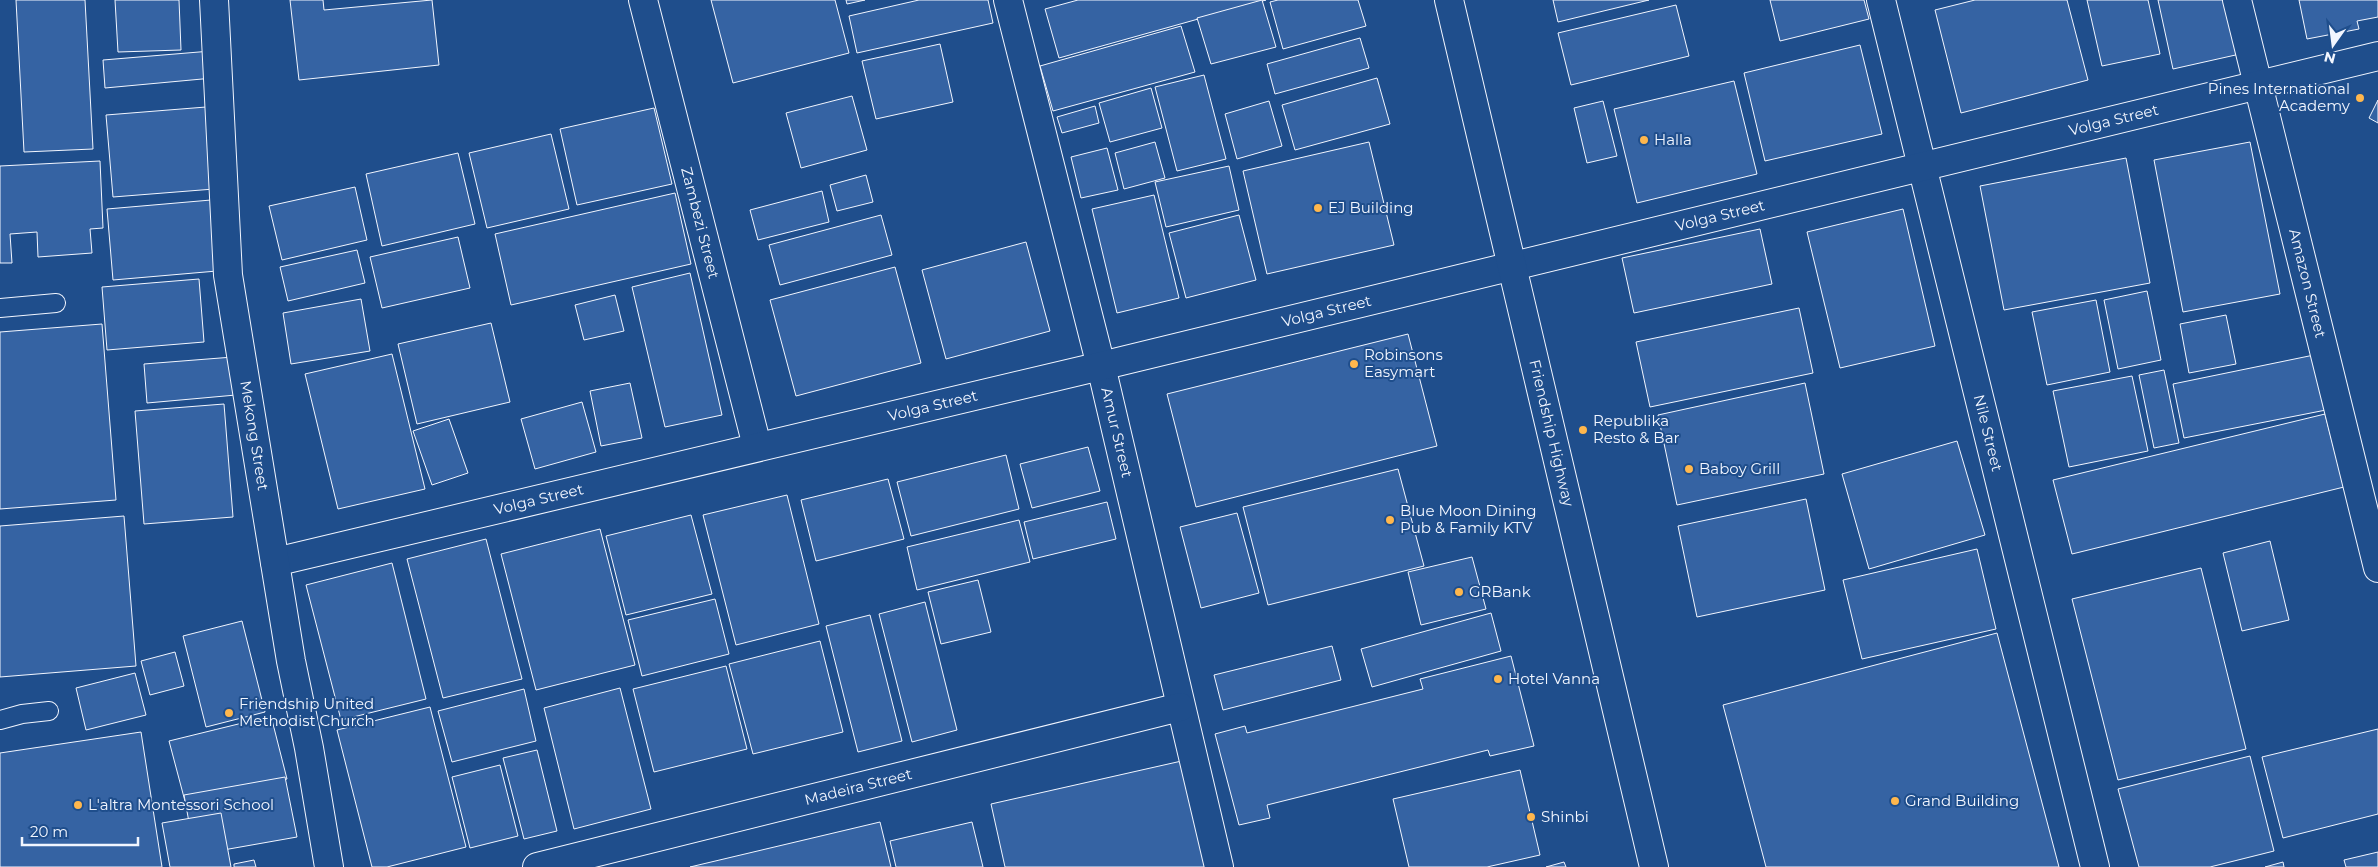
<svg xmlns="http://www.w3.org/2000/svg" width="2378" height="867" font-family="Montserrat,sans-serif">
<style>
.building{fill:#3563a3;stroke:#f2f6ff}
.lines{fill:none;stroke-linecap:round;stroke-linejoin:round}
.service-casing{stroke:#f2f6ff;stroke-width:20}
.minor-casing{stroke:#f2f6ff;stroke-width:30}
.tertiary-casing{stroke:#f2f6ff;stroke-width:30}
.primary-casing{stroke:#f2f6ff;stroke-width:30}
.service{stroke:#1f4e8c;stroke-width:18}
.minor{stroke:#1f4e8c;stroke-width:28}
.tertiary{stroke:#1f4e8c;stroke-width:28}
.primary{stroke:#1f4e8c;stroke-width:28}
.poi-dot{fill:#ffb74d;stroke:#1f4e8c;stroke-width:2}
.labels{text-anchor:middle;stroke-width:4;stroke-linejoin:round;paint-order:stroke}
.poi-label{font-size:15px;fill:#f2f6ff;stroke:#1f4e8c;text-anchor:start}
.street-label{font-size:15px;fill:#f2f6ff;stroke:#1f4e8c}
</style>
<rect width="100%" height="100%" fill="#1f4e8c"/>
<!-- building -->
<g class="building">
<path d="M16,0H85L93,149L24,152Z"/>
<path d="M115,0H179L181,50L118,52Z"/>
<path d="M290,0H323L324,10L432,0L439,65L299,80Z"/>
<path d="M711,0H835L849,53L733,83Z"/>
<path d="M846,0H865L847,4Z"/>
<path d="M919,0H988L993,23L857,53L849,16Z"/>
<path d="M1078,0H1266L1059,58L1045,9Z"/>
<path d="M1262,0L1276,47L1211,64L1197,18Z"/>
<path d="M1278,0H1358L1366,26L1283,49L1270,2Z"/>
<path d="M1553,0H1649L1558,22Z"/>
<path d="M1770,0H1864L1869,19L1780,41Z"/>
<path d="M1975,0H2067L2088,80L1961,113L1935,10Z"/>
<path d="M2087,0H2148L2160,54L2102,66Z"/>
<path d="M2158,0H2228L2240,54L2173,69Z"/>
<path d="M2299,0H2378V17L2357,21L2359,29L2307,39Z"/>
<path d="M1676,5L1689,56L1571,85L1558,33Z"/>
<path d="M1181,26L1195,72L1053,111L1040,66Z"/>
<path d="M1360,38L1369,68L1275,94L1267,64Z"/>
<path d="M940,44L953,102L876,119L862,61Z"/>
<path d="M1860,45L1882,134L1765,161L1744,73Z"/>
<path d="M211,51L213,78L105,88L103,60Z"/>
<path d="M1204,75L1226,159L1177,171L1155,87Z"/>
<path d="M1377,78L1390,124L1295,150L1282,105Z"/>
<path d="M1734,81L1757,174L1637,203L1614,109Z"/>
<path d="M1151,88L1162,128L1110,142L1099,103Z"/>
<path d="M852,96L867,150L801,168L786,113Z"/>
<path d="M2378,100V123L2369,118Z"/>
<path d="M1269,101L1282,146L1237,159L1225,114Z"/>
<path d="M1603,101L1617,156L1587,163L1574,108Z"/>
<path d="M1095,106L1099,123L1062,133L1057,117Z"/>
<path d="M206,107L214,189L113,197L106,115Z"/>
<path d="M654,108L672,184L577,205L560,129Z"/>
<path d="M551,134L569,209L487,228L469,153Z"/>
<path d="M1155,142L1165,178L1124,189L1115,153Z"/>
<path d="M1369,142L1394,245L1267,274L1243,171Z"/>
<path d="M2250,142L2280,294L2183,312L2154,160Z"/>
<path d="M1107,148L1118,190L1081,198L1071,157Z"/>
<path d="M458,153L475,224L382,246L366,174Z"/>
<path d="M2126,158L2150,283L2004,310L1980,186Z"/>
<path d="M100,161L103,228L90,229L92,253L38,257L37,232L10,234L12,263H0V166Z"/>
<path d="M1229,166L1239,210L1166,227L1155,182Z"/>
<path d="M866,175L873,202L837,211L830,185Z"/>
<path d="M355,187L367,240L282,260L269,206Z"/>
<path d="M822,191L829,222L758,240L750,210Z"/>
<path d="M675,193L691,264L511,305L495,234Z"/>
<path d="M1154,195L1179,298L1117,313L1092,209Z"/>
<path d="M211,200L217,271L113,280L107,209Z"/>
<path d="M1903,209L1935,346L1840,368L1807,232Z"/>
<path d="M881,215L892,255L780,285L769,245Z"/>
<path d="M1239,215L1256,280L1186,298L1169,233Z"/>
<path d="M1760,229L1772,284L1634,313L1622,258Z"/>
<path d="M458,237L470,288L382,308L370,257Z"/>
<path d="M1026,242L1050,331L946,359L922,270Z"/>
<path d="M357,250L365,283L288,301L280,267Z"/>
<path d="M895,267L921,363L796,396L770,300Z"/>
<path d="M690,273L722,415L665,427L632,287Z"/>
<path d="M199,279L204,342L107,350L102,287Z"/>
<path d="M2147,291L2161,360L2118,369L2104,300Z"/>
<path d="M615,295L624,331L584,340L575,305Z"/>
<path d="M361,299L370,351L291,364L283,313Z"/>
<path d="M2096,300L2110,372L2047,385L2032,312Z"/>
<path d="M1799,308L1813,373L1650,407L1636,342Z"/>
<path d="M2226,315L2236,364L2189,373L2180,324Z"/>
<path d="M491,323L510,402L417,424L398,344Z"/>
<path d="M102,324L116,500L0,509V332Z"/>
<path d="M1408,334L1437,446L1196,507L1167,394Z"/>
<path d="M392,354L425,489L338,509L305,374Z"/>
<path d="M2314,355L2326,410L2184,438L2173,384Z"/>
<path d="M233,357L236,395L147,403L144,364Z"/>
<path d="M2164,370L2179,443L2154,448L2139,375Z"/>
<path d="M2132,376L2148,451L2069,467L2053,391Z"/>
<path d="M630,383L642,438L601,446L590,391Z"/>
<path d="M1805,383L1824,474L1677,505L1658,415Z"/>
<path d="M582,402L596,452L535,469L521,419Z"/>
<path d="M224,404L233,517L144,524L135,411Z"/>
<path d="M2325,414L2344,487L2072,554L2053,480Z"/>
<path d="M449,419L468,473L432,485L413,431Z"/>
<path d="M1957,441L1985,535L1869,569L1842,474Z"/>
<path d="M1088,447L1100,491L1032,508L1020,464Z"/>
<path d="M1006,455L1019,509L911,536L897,482Z"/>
<path d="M1398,469L1424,566L1268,605L1243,507Z"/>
<path d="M888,479L904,539L816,561L801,500Z"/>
<path d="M787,495L819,624L736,645L703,515Z"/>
<path d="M1806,499L1825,590L1697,617L1678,526Z"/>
<path d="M1107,502L1116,539L1033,559L1024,522Z"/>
<path d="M1237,513L1259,593L1201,608L1180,527Z"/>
<path d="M691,515L712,594L626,615L606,536Z"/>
<path d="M124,516L136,666L0,677V526Z"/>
<path d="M1019,520L1030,562L917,590L907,547Z"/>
<path d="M600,529L635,665L536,690L501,554Z"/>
<path d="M486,539L522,679L443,698L407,559Z"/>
<path d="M2270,541L2289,620L2242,631L2223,553Z"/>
<path d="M1977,549L1996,629L1862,659L1843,580Z"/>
<path d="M1472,557L1486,609L1421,625L1408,572Z"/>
<path d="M392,563L426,699L341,720L306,585Z"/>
<path d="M2201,568L2246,749L2118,780L2072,599Z"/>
<path d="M978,580L991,632L941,644L928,592Z"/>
<path d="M715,599L729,654L642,676L628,620Z"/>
<path d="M925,602L957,730L912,742L879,614Z"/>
<path d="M1491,613L1501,651L1372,687L1361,649Z"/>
<path d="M870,615L902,741L858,752L826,626Z"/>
<path d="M242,621L265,712L206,727L183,636Z"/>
<path d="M1997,633L2059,867H1766L1723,705Z"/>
<path d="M820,641L843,732L753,754L729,664Z"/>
<path d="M1332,646L1341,680L1223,710L1214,675Z"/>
<path d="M175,652L184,686L150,695L141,661Z"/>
<path d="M1511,656L1534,746L1490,756L1488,750L1267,805L1270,818L1239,825L1215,734L1245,726L1247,733L1423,689L1420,679Z"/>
<path d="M726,666L747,749L654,772L633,689Z"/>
<path d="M135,673L146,715L86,730L76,688Z"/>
<path d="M620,688L651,809L574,829L544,708Z"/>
<path d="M524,689L536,741L452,762L438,711Z"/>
<path d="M430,707L466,847L387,867H372L337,730Z"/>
<path d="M271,716L287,779L186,805L169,741Z"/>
<path d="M2378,729V814L2283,838L2262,757Z"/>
<path d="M141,732L162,867H0V753Z"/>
<path d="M537,750L557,831L524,839L503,758Z"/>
<path d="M2250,756L2274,851L2210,867H2139L2118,789Z"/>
<path d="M1186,760L1211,867H1005L991,804Z"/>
<path d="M500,765L518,836L470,848L452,777Z"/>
<path d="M1520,770L1540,855L1487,867H1409L1393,799Z"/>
<path d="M285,777L297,837L195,855L184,795Z"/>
<path d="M221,813L231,867H170L162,823Z"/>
<path d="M880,822L891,867H690Z"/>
<path d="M972,822L983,867H896L890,841Z"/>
<path d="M2378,852V867H2346L2344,860Z"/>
<path d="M254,860L256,867H234V864Z"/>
<path d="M1564,862L1566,867H1546Z"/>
<path d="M2283,862L2284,867H2265Z"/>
</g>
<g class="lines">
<defs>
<g id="service">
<path d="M0,308L56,303"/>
<path d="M0,720L22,714L49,711"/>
</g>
<g id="minor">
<path id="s1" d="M643,0L757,446"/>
<path id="s2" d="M1008,0L1101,366L1219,867"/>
<path id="s3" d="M1881,0L2095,867"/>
<path id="s4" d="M2237,0L2378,568"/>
<path id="s5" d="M275,562L1101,366L2378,56"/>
<path id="s6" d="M537,867L1180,707"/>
</g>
<g id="tertiary">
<path id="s7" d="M214,0L228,275L291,661L309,748L329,867"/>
</g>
<g id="primary">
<path id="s8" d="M1449,0L1654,867"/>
</g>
</defs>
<!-- service casing -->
<use href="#service" class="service-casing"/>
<!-- minor casing -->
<use href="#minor" class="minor-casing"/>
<!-- tertiary casing -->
<use href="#tertiary" class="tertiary-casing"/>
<!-- primary casing -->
<use href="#primary" class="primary-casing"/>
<!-- service -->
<use href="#service" class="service"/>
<!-- minor -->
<use href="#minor" class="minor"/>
<!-- tertiary -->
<use href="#tertiary" class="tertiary"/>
<!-- primary -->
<use href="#primary" class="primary"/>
</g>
<!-- markers -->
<g class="poi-dot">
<circle cx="2360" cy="98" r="5"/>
<circle cx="1644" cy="140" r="5"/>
<circle cx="1318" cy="208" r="5"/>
<circle cx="1354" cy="364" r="5"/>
<circle cx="1583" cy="430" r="5"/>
<circle cx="1689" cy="469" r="5"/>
<circle cx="1390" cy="520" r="5"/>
<circle cx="1459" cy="592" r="5"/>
<circle cx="1498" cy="679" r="5"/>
<circle cx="229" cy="713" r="5"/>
<circle cx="1895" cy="801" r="5"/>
<circle cx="78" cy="805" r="5"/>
<circle cx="1531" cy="817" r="5"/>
</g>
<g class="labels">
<!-- poi labels -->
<g class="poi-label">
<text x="2350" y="94" text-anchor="end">Pines International<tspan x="2350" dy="17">Academy</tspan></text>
<text x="1654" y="145">Halla</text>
<text x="1328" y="213">EJ Building</text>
<text x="1364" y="360">Robinsons<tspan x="1364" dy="17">Easymart</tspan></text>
<text x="1593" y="426">Republika<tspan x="1593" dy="17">Resto &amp; Bar</tspan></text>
<text x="1699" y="474">Baboy Grill</text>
<text x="1400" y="516">Blue Moon Dining<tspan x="1400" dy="17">Pub &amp; Family KTV</tspan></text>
<text x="1469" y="597">GRBank</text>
<text x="1508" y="684">Hotel Vanna</text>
<text x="239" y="709">Friendship United<tspan x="239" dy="17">Methodist Church</tspan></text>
<text x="1905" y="806">Grand Building</text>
<text x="88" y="810">L'altra Montessori School</text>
<text x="1541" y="822">Shinbi</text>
</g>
<!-- street labels -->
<g class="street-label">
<text dy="5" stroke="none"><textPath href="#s5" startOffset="1891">Volga Street</textPath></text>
<text dy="5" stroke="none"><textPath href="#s5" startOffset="1486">Volga Street</textPath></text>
<text dy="5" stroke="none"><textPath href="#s1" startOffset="230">Zambezi Street</textPath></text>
<text dy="5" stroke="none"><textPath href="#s4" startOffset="292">Amazon Street</textPath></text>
<text dy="5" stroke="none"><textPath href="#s5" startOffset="1081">Volga Street</textPath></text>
<text dy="5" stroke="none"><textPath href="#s5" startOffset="676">Volga Street</textPath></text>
<text dy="5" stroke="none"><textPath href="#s2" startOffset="446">Amur Street</textPath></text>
<text dy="5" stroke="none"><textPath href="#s3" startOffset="446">Nile Street</textPath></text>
<text dy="5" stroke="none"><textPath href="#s8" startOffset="445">Friendship Highway</textPath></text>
<text dy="5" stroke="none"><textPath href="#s7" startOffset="438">Mekong Street</textPath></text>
<text dy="5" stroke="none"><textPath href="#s5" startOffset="271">Volga Street</textPath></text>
<text dy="5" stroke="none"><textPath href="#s6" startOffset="331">Madeira Street</textPath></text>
</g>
</g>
<!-- north arrow -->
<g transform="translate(2333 45) rotate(194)" stroke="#1f4e8c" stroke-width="4" paint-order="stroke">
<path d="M0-4L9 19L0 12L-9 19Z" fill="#f2f6ff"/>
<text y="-8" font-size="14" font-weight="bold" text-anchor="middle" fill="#f2f6ff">N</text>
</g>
<!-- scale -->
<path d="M22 837v8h116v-8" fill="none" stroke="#f2f6ff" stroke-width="2.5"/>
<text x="30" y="837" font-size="15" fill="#f2f6ff" stroke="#1f4e8c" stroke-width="4" paint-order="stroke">20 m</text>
</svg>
